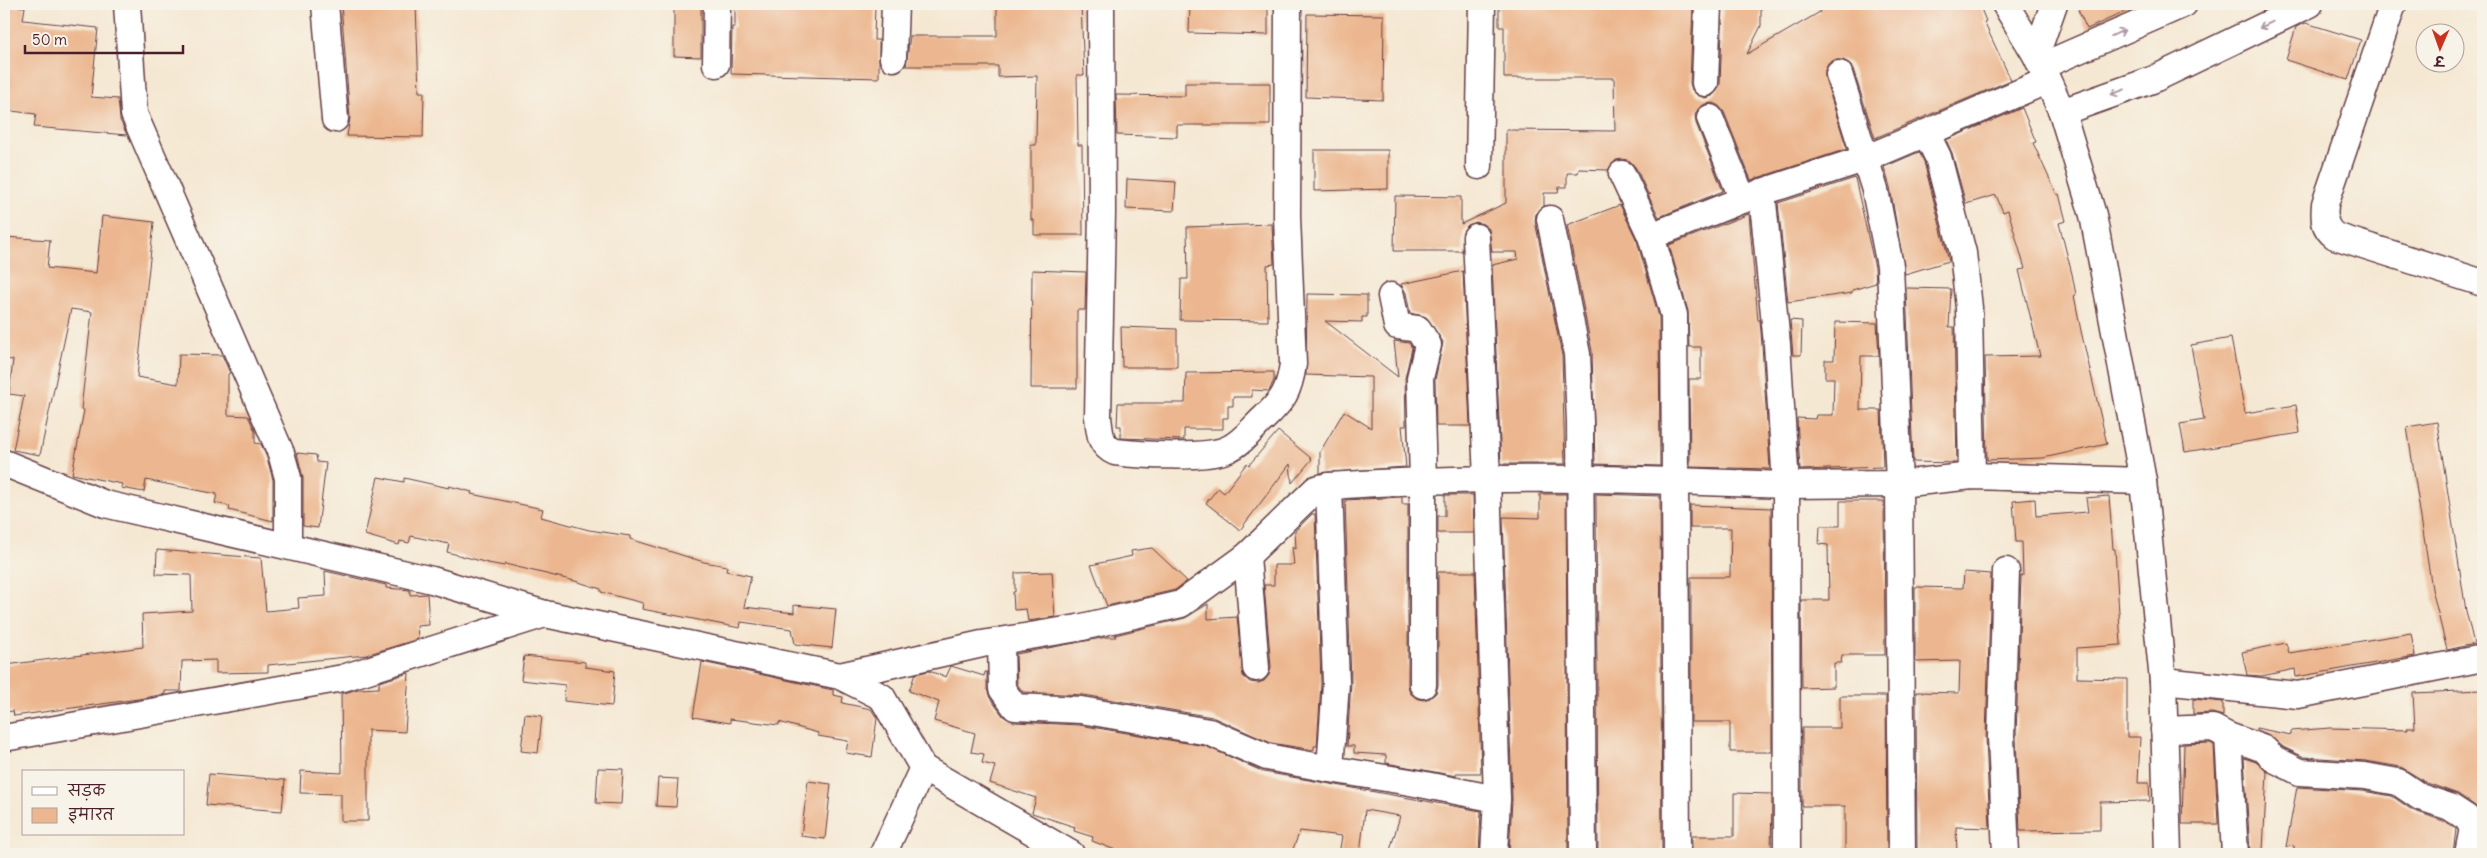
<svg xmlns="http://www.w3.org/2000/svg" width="2487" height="858" font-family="Delius,'Playpen Sans Deva',sans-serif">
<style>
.building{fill:#ecb790}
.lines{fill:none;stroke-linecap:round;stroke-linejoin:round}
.minor-casing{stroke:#643d44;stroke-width:29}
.minor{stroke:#fff;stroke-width:26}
.oneway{stroke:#ae9aa0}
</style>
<rect width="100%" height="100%" fill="#f7f3e8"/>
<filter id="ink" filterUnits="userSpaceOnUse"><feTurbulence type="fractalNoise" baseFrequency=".02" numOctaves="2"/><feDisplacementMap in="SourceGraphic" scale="10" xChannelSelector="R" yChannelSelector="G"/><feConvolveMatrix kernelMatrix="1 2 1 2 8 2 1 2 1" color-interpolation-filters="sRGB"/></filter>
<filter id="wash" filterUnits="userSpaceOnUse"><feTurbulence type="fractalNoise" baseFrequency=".0096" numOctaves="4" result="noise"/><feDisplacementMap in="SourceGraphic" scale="20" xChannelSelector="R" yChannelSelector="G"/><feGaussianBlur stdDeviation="1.12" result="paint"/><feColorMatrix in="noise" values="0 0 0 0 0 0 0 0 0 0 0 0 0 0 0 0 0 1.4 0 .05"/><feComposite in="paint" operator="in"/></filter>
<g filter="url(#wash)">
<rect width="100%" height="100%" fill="#f5e8d3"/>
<g id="blocks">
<!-- building -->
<g class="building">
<path d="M341,4H416L419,92H424L423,137L347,136L350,118Z"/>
<path d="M674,4H701V57L674,56Z"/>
<path d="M735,4H875L874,40H879V78L731,74L732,27H735Z"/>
<path d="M997,4H1081L1084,75H1077L1078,145H1082L1083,235H1034V220H1031V145H1036L1037,76L998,77V66H906L910,36H997Z"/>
<path d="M1190,4H1268V35L1189,33Z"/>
<path d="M1499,4H1693L1690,83L1692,90L1697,95L1705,98L1712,96L1717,91L1720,84L1723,4L1761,5V26L1747,54L1820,12L1815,4H1979L1986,21L1984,22L2011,80L1875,138L1853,69L1849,63L1843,60H1834L1828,64L1825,70V78L1847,149L1751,180L1724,112L1719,106L1713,103L1705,104L1698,109L1695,115L1696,123L1723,191L1659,217L1648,195L1651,194H1648L1636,168L1630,161L1623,159L1616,160L1608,170L1579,169L1578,173H1567V187H1559L1558,193H1544V206L1536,214L1535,221L1562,356L1565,464H1501L1492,265L1518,259L1517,252H1492L1489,229L1483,224L1476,222L1468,225L1463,231L1462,251H1394L1395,196L1461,197V224L1506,203V130L1615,131L1614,78H1504V27H1499Z"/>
<path d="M2091,4H2142L2087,29L2078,10Z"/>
<path d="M4,5L25,7L23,20L98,28L91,97L118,99L120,120L127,135L34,127L36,114L4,110Z"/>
<path d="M1307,14L1384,15L1383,100L1306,97Z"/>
<path d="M2306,23L2361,40L2348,80L2286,60L2296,27Z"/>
<path d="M1185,83H1270V125H1177V137L1117,135L1116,95L1185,96Z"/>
<path d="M2022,108L2036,142L2033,143L2057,195L2059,194L2066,221L2059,223L2072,274L2076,295H2074L2081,331L2107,444L2043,458L1987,460L1985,357L2040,356L2019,270L2025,269L2008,210L2003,212L1996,195L1966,204L1952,153L1946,140Z"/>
<path d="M1314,150H1388V189L1314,191Z"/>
<path d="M1919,152L1924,162L1949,261L1905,274L1890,187L1884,167Z"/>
<path d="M1855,178L1875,268L1876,283L1852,290V293L1788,302L1778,203Z"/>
<path d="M1127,179L1176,182L1174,211L1126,209Z"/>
<path d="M1620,205L1637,241L1659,317L1660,466L1595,464L1592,351L1567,225Z"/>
<path d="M1749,214L1758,320H1760L1762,345L1770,469L1690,467L1689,379H1701V347H1689L1688,311L1669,245Z"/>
<path d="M102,216L154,222L137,377L178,384L179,354L222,355L230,373L228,374V415L248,416L255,431V443L261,444L267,458L273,480V521L229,510L230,506L215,503L217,494L146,480L144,492L121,488L122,484L72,474L84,410L81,409L92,312L71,309L40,455L13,450L24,396L9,394L13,360L4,359V237L50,240L47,268L96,273Z"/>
<path d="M1272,224L1274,264L1267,265L1268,321L1180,320L1181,279H1188L1187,227Z"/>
<path d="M1032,270L1086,272L1085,310H1077V388H1031Z"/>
<path d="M1463,271L1470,426H1436L1435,380L1443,342L1426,317L1410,313L1406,293L1401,284Z"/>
<path d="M1906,288L1951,289L1949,327H1954L1957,463L1913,462Z"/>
<path d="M1307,294L1367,295V317H1362V322L1325,321L1398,377L1394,341L1409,343L1412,348L1405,378L1406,426H1402L1406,467L1320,473V452L1344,411L1371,428V377L1306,375Z"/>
<path d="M1790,320L1802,321L1801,355H1793Z"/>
<path d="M1835,322L1877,323L1879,356H1861L1860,410H1881L1883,467L1800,470L1797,418L1815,419L1816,415H1833L1834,378H1825V360H1834Z"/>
<path d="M1121,327L1177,329V367H1122Z"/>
<path d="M2231,338L2245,413L2296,405L2300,433L2185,452L2180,424L2204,420L2191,345Z"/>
<path d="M1274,372V380L1269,391L1252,390V397H1233V406H1228V418H1223V429H1184V440L1121,438V426H1117L1118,403H1185L1186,373Z"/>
<path d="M2437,422L2466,611L2474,644L2447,650L2432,589L2407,427Z"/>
<path d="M1278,431L1312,459L1292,483L1290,464L1240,530L1206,503L1218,488L1224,493L1247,463L1249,465Z"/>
<path d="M297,453L316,455L317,462L326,463L318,528L303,526V478Z"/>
<path d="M378,477L404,482V478L449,488V486L472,492L471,494L543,509L541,517L589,530L630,536V539L704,562L727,566L726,571L751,576L744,607L794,613V605L836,609L832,648L795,644L792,629L741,622L740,628L642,609L643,603L601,592V589L575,581L505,564L504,566L488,563L447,552L449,544L411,536L409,543L400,541L399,545L365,535Z"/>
<path d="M1540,494H1566L1568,853L1509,854L1512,799L1503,517L1540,518Z"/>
<path d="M1596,494L1660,496L1662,854H1598Z"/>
<path d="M1445,495H1473L1474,533H1438V516H1445Z"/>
<path d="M2109,496L2113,549H2115L2121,645L2077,648V678L2127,679V737H2140L2138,783H2149L2150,801L2100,802V830L2020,831L2016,737L2021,575L2023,576L2022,542H2016L2013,501L2035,499L2036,516L2088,512L2086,498Z"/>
<path d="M1402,497V504H1408V685L1410,693L1416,698L1423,700L1430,698L1436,693L1438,685V572H1475L1481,773H1456V776L1386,763V755L1354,753V746H1347L1351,682L1345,500Z"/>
<path d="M1840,501H1884L1885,655H1842L1841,663H1834V687L1802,688L1801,600H1829L1828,545L1819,544L1820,526H1840Z"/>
<path d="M1690,505L1771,508L1772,752H1730V722H1691V577H1730L1731,528H1690Z"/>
<path d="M1312,514H1315L1321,683L1317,746H1314V750L1271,743L1212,717L1084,695L1023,692L1017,684L1016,654L1107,637H1116L1115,635L1185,618L1208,604V619L1237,617L1243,676L1250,682L1258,683L1264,681L1269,675L1271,667L1264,585H1274V565H1294L1292,547L1296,549L1295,531Z"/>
<path d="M1152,548L1187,581L1175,590L1107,606L1091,565L1132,556L1131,551Z"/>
<path d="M157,550L261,558L266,611L299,608L298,598L326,596L325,571L386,585V588L410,590V595L427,594L429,625L417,626L418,639L366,655L268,665V672L216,673V660L182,661L181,691H165V694L138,699L14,716L13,711L4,712V670H6V665L143,647L142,614L192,611L191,575L156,574Z"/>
<path d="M1052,572L1055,617L1028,621L1026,609L1014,610L1013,592H1015V573Z"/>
<path d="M1964,572L1991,574L1986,737L1990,828L1956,827L1957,854H1917L1916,692L1959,693L1960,661L1915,662V587L1963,588Z"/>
<path d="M2411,633L2415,656L2296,677L2295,669L2262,676L2247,675L2242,652L2286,643L2289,653Z"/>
<path d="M524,656L585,662V667L615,671L612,706L564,701L565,685L521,680Z"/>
<path d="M702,662L833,690V695L843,697L842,703L871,709L877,718L872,757L846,753L848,741L818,736V733L779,722V725L730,719V723L693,717Z"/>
<path d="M951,666L984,676L985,672H987V689L990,698L1003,716L1014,722L1079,725L1205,746L1264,772L1481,811L1479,854H1389L1400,816L1365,810L1360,854H1339L1342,836L1300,831L1291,854H1146L1118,851L1092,841L1093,837L1074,831L1075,827L1032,813L1036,798L990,783L995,766L982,763L984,754L971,752L975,733L934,721L939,702L909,691L915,674L929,671L946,677Z"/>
<path d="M409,673L405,732L368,730V821H341V794L300,793L301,771L342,773L341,694L358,689L379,688V682Z"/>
<path d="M2483,690V816L2475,806L2458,794L2427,783L2401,767L2366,761L2304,757L2283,747L2269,735L2256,730V728L2291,735V731L2330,728L2408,730L2407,728H2415L2413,693Z"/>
<path d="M1840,696H1886L1887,854H1845V806H1802V728H1840Z"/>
<path d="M2193,699L2223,702V716L2212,713L2193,714Z"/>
<path d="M525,714L542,716L538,753L521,751Z"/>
<path d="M2210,743L2214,745L2218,824H2182L2184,744Z"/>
<path d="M2244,758L2256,762L2267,772L2263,850L2250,851Z"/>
<path d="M598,768L623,769L621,804L596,803Z"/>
<path d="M209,774L285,780L282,811L206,805Z"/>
<path d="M658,778L678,779L676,807L656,806Z"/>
<path d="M808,781L831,784L825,839L801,836Z"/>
<path d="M2297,787L2363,791L2392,796L2412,810L2443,821L2456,829L2453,854H2364L2327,851V854H2294V846L2286,847Z"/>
<path d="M1734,793L1772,794L1771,854H1692V836H1734Z"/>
</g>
</g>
</g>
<g filter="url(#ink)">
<use href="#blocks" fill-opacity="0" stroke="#643d44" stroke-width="1"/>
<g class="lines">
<defs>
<g id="minor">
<path d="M127,4L134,114L281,453L288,478V545"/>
<path d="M325,4L335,119"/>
<path d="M1101,4L1102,212L1098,417C1100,432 1099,445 1115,452C1138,455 1208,459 1228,449C1242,443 1252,429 1263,419C1283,400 1289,392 1293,364L1287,217L1288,4"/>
<path d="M2005,4L2036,55L2062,112L2093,215L2143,481L2163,681L2168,854"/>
<path d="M2393,4L2325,204C2324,218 2323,227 2335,236L2483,283"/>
<path d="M2036,55L2054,4"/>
<path d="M893,58L895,4"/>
<path d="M716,64L717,4"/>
<path d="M2042,66L2184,4"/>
<path d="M1839,74L1875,190L1890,266L1899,484L1902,854"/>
<path d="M1705,83L1708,4"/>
<path d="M2062,112L2152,80L2310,4"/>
<path d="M1710,118L1743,200"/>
<path d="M1479,166L1482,4"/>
<path d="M1622,174L1651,236"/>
<path d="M1762,192L1777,344L1786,485L1787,854"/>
<path d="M1550,219L1577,354L1580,422L1583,854"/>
<path d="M1476,237L1487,478L1497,799L1494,854"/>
<path d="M1391,296L1397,326L1418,329L1428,345L1420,378L1423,480V685"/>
<path d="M4,463L105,504L432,580L545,614L840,676L882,697L923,768L1071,854"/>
<path d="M1972,476L1969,308L1963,253L1938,157L1926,133L2046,81"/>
<path d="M1329,486L1336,683L1330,769L1410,782L1497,799"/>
<path d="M1247,556L1256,668"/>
<path d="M1001,641L1002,689L1015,707L1081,710L1209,732L1267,757L1330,769"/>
<path d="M840,676L982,644L1078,628L1181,604L1247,556L1316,489L1329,486C1445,478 1559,477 1675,481L1674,315L1651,236L1762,192L1867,158L1926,133"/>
<path d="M2163,681L2298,695L2483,658"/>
<path d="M2164,730L2213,728L2228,736"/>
<path d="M4,738L343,678L545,614"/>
<path d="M883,854L923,768"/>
<path d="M1677,854L1675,481L1786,485L1899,484L1972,476L2143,481"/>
<path d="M2006,854L2001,737L2006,571"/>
<path d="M2235,854L2228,736L2264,749L2274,759L2300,772L2365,776L2398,782L2420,797L2450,807L2467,818L2473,828L2468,854"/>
</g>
</defs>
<!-- minor casing -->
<use href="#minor" class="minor-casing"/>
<!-- minor -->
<use href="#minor" class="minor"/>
</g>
<!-- one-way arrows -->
<defs><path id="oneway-shaft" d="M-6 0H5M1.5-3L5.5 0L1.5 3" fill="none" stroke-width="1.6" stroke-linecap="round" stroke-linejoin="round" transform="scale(1.25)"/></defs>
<g class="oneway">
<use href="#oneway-shaft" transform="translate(2266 25) rotate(154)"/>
<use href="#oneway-shaft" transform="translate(2118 33) rotate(-24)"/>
<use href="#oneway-shaft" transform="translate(2118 92) rotate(160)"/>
</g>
</g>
<!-- margin -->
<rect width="2487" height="858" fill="none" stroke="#f7f3e8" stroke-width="20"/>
<!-- legend -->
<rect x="22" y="770" width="162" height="65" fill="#f7f3e8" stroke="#b29e9c"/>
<rect x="32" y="787" width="25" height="8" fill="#ffffff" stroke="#b29e9c"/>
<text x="68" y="796" font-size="15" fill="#4a1f2b">सड़क</text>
<rect x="32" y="808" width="25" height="15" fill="#ecb790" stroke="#b29e9c"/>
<text x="68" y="820" font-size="15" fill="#4a1f2b">इमारत</text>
<!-- north arrow -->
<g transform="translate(2440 48) rotate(182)"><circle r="24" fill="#f7f3e8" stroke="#b29e9c"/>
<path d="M0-4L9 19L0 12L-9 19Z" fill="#c8321e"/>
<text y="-8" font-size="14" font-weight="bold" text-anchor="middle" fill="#4a1f2b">उ</text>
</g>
<!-- scale -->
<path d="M25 45v8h158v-8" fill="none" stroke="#4a1f2b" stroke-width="2.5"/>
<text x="32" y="45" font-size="15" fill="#4a1f2b" stroke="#f7f3e8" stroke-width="4" paint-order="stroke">50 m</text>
</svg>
